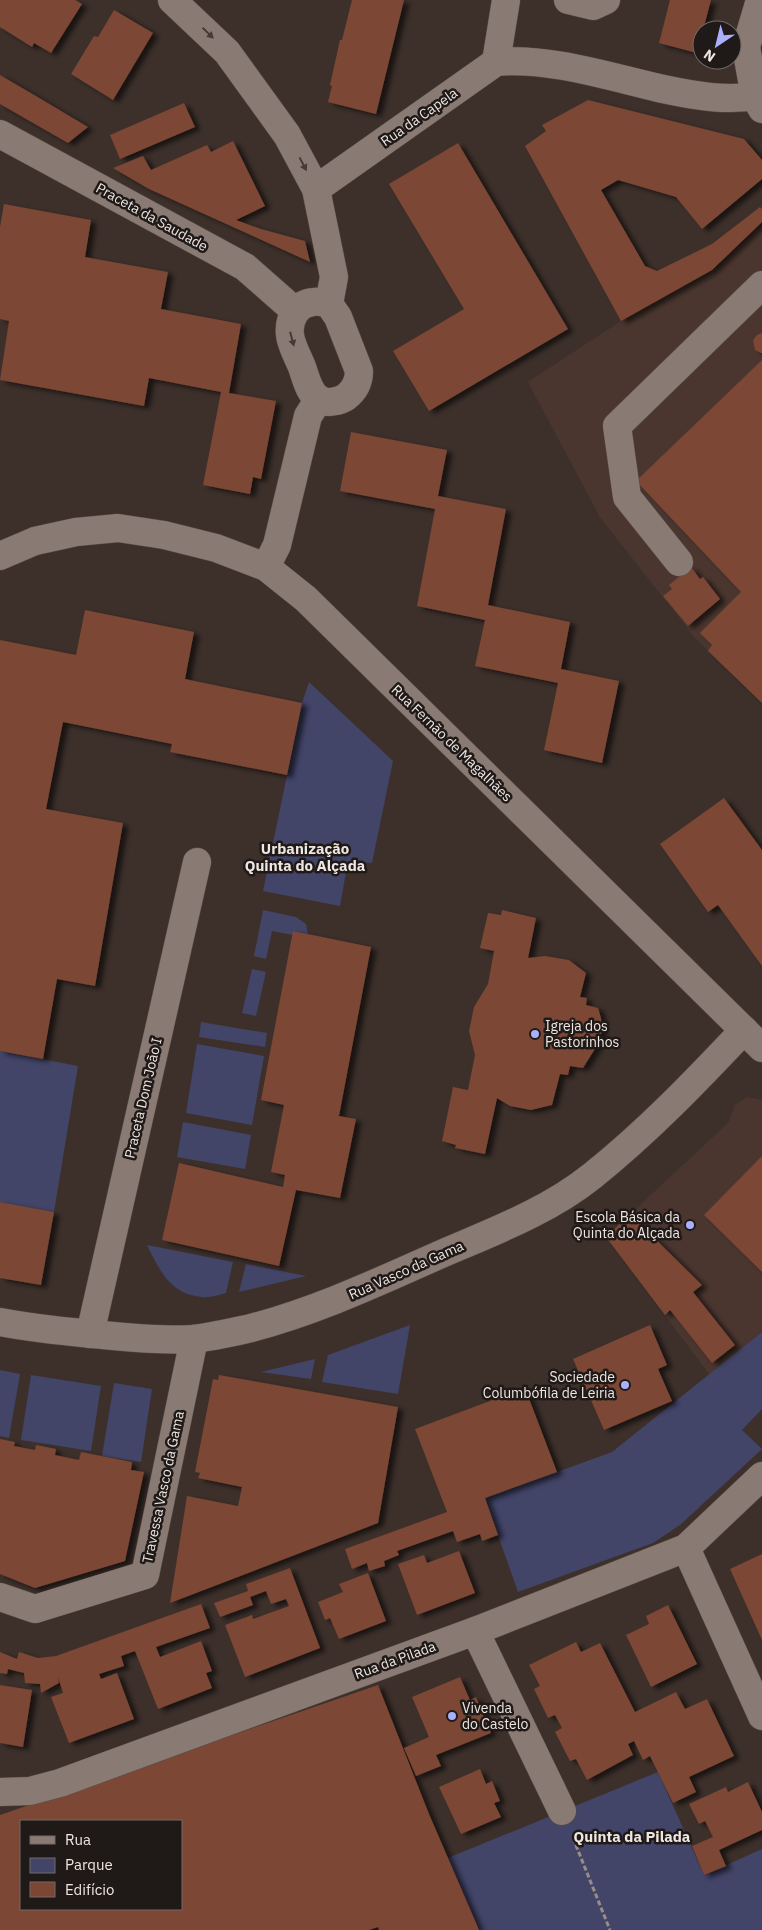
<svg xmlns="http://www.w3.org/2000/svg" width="762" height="1930" font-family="'IBM Plex Sans',sans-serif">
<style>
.built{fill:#4a362f}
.green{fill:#424468}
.building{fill:#7b4634;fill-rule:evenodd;filter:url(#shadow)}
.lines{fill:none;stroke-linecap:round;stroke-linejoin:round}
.minor-casing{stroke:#594e49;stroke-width:29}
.path{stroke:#978c88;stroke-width:3;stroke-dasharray:5 2.5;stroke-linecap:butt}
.minor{stroke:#897a74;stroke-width:28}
.oneway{fill:#443b38}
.poi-dot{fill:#aab0fc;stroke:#1f1917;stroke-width:2}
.labels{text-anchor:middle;stroke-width:5;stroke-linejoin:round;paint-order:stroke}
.street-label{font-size:14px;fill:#eee6e2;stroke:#1f1917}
.poi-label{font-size:14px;fill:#eee6e2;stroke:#1f1917;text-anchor:start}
.neighbourhood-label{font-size:15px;font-weight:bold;fill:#eee6e2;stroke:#1f1917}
</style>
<defs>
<filter id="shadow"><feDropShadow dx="5.5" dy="3" stdDeviation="2.5" flood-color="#0009"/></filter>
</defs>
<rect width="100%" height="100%" fill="#3d302b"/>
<!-- built -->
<g class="built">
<path d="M762,222V703L694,637L600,517L528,382L621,321L712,270Z"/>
<path d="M747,1097L762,1100V1332L710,1375L606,1237L729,1122L735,1105Z"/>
</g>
<!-- green -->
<g class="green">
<path d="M309,682L393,761L372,863L348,861L340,906L263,891L302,703Z"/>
<path d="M263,910L296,917L306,924L308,934L294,931L293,935L272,931L266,959L254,956Z"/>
<path d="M252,969L266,972L256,1016L242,1013Z"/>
<path d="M201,1022L267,1033L265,1047L199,1037Z"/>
<path d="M197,1044L264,1056L252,1125L186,1113Z"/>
<path d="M0,1051L78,1066L54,1212L0,1202Z"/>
<path d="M183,1122L251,1135L245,1169L177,1157Z"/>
<path d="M147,1245L233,1262L226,1293C219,1295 210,1298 202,1297C170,1294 160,1271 147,1245Z"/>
<path d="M246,1264L306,1276L239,1292Z"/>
<path d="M410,1325L398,1394L322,1382L328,1355Z"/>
<path d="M762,1332V1409L742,1430L762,1449L680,1525L653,1543L518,1592L485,1498L612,1452Z"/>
<path d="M315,1359L311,1379L261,1372Z"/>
<path d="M0,1370L20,1374L9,1438L0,1436Z"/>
<path d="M31,1375L101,1386L91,1451L21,1440Z"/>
<path d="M114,1383L152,1389L141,1462L102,1456Z"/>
<path d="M658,1772L704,1875L762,1849V1930H479L448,1858Z"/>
</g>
<!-- building -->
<g class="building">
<path d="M0,0H75L82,4L51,53L34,43L32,47L0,27Z"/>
<path d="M352,0H404L376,114L328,102L332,86L330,85L340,40H342Z"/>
<path d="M670,0H711L697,53L659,43Z"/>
<path d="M114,10L153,33L113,100L71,74L94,36L98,37Z"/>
<path d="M0,75L41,99L88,127L68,143L0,104Z"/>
<path d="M588,100L744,139L762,160V179L702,229L676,197L618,180L601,190L645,266L657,271L712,244L760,207L762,209V222L712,270L621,321L525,146L546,131L542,125Z"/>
<path d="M184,103L195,127L120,159L110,135Z"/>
<path d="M233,141L265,206L236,220L261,229L305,241L310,262L149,189L113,168L143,156L151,170L207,145L211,152Z"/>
<path d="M458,143L568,329L429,411L393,351L464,309L389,184Z"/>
<path d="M4,204L91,220L85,257L168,272L161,309L241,324L229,393L276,401L261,479L253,477L250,494L203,485L221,392L149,378L144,406L0,380L9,321L0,319V227Z"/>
<path d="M762,333V353H761L755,350L753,340L757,335Z"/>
<path d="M762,360V703L708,651L712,645L700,633L741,592L636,481Z"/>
<path d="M351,432L447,450L438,496L506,509L488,605L570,622L561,669L619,681L602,763L544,750L558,683L475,666L485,620L417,606L435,509L340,491Z"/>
<path d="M691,567L700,579L703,577L720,599L688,626L663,596L672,589L669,585Z"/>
<path d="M85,610L194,632L185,679L302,703L287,775L170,752L172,744L63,722L46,809L123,823L95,986L57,979L43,1059L0,1051V640L76,655Z"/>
<path d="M724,798L762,850V966L718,905L708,912L660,844Z"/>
<path d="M502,910L536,918L528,958L545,956L569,960L586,973L580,997L587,998L586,1005L598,1008L601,1018L602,1031L598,1044L583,1068L570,1066L568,1075L560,1074L552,1105L531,1110L510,1106L497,1098L485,1154L455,1148L456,1145L442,1141L453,1087L468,1090L475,1055L469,1031L474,1007L488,984L494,951L480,948L488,913L501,915Z"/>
<path d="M293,931L371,947L339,1116L356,1119L340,1198L296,1190L279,1266L162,1240L179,1163L283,1187L285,1175L271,1172L284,1105L261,1100Z"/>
<path d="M762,1156V1272L704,1215Z"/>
<path d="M0,1202L54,1212L41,1285L0,1278Z"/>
<path d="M630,1214L702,1285L693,1292L735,1345L712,1363L670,1310L665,1315L606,1237Z"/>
<path d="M650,1325L667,1365L658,1369L672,1401L604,1430L573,1359Z"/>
<path d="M219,1375L398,1407L378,1523L170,1603L187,1496L238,1506L242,1487L198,1478L200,1473L195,1472L213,1379L218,1380Z"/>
<path d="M525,1388L557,1472L485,1498L498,1535L482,1541L480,1534L457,1542L453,1531L397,1551L399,1555L384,1561L385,1566L369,1571L367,1563L352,1569L345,1549L447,1512L415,1429Z"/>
<path d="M0,1439L15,1442L14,1446L35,1450L36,1445L56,1449L55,1455L79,1460L81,1452L132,1462L131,1470L144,1472L125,1561L35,1588L0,1574Z"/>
<path d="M459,1551L475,1593L417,1615L398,1564L424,1555L427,1563Z"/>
<path d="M762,1554V1640L730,1569Z"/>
<path d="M290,1568L320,1648L245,1677L225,1625L252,1615L253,1619L289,1606L286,1599L271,1604L266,1591L250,1597L253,1605L220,1617L214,1603L248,1591L246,1584Z"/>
<path d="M368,1573L386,1621L339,1639L330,1618L325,1620L318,1602L343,1592L339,1584Z"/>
<path d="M201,1604L210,1628L156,1647L160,1657L201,1641L212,1671L206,1673L212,1688L158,1709L135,1651L121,1656L124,1666L99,1674L101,1679L117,1673L134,1719L69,1743L51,1697L63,1693L58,1677L59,1683L41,1693L40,1684L25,1683L24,1673L8,1669L7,1674L0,1673V1652L17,1659L19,1652L38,1658L56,1656Z"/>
<path d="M668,1605L697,1664L651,1687L626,1635L649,1624L646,1616Z"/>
<path d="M576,1642L581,1652L600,1643L635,1712L676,1692L685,1709L707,1699L734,1756L689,1777L696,1792L673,1803L650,1756L643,1760L634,1741L628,1744L633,1755L587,1780L576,1759L570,1761L555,1732L562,1728L555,1715L548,1718L534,1689L540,1686L529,1665Z"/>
<path d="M460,1677L470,1700L476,1697L491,1733L436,1755L441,1766L416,1776L404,1748L429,1737L412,1697Z"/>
<path d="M0,1685L32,1690L23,1747L0,1743Z"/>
<path d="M378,1685L429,1814L479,1930H379L378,1927L369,1930H0V1815ZM21,1821H181V1909H21Z"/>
<path d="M480,1769L486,1784L492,1781L500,1801L494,1803L501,1817L461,1834L439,1787Z"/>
<path d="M748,1782L762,1812V1830L719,1850L726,1866L704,1875L692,1846L713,1837L705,1821L699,1824L689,1804L726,1787L728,1792Z"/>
</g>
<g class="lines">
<defs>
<g id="minor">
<path d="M172,0L227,52L287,135L316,189L334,277L329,304L338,317L359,371C359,382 355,390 346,397C340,401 327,404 320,400C309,394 306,378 302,367C298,357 291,345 290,335C288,319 297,303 314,302C318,301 324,303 329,304"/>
<path d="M568,0L593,6L606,0"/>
<path d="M760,0L746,47L755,97L762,109"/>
<path d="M496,62L506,0"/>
<path d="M0,134L245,267L295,311"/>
<path d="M316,189L496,62C550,57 610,77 663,89C696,96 729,102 762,95"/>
<path d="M0,556L35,541L76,532L118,528L164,535L216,548L266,567L306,599L762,1048"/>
<path d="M679,562L627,497L617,426L762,285"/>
<path d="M266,567L277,545L308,416L319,399"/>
<path d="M0,1322C31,1328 61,1331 92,1334C125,1337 159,1341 193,1339C211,1337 229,1333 247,1329C314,1312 376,1283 439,1255C492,1232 547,1212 592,1176C647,1132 696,1081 744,1030"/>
<path d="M90,1334L197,862"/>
<path d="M686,1548L762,1716"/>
<path d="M0,1597L35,1609L145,1575L194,1339"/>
<path d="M475,1631L562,1811"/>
<path d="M0,1792L30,1791L60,1783L475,1631L686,1548L762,1476"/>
</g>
</defs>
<!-- minor casing -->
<use href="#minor" class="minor-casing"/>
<!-- path -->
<path class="path" d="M573,1838L610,1930"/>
<!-- minor -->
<use href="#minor" class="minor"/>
</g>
<!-- one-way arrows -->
<defs><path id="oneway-solid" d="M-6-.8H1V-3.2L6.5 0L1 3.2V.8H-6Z" transform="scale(1.25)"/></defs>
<g class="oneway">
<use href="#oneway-solid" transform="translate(208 33) rotate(44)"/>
<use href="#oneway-solid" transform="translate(303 164) rotate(62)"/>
<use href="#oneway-solid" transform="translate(292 339) rotate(75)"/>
</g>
<!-- markers -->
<g class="poi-dot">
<circle cx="535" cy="1034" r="5"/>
<circle cx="690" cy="1225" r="5"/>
<circle cx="625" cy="1385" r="5"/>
<circle cx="452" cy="1716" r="5"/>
</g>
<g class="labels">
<!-- street labels -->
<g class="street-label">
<text transform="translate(419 117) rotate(-35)" y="5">Rua da Capela</text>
<text transform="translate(152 217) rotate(29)" y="5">Praceta da Saudade</text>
<text transform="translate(452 743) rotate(44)" y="5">Rua Fernão de Magalhães</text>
<text transform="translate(143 1098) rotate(-77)" y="5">Praceta Dom João I</text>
<text transform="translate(406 1270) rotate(-24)" y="5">Rua Vasco da Gama</text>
<text transform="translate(163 1487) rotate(-78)" y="5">Travessa Vasco da Gama</text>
<text transform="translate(395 1660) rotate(-20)" y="5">Rua da Pilada</text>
</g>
<!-- poi labels -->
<g class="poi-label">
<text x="545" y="1031">Igreja dos<tspan x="545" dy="16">Pastorinhos</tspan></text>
<text x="680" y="1222" text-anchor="end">Escola Básica da<tspan x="680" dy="16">Quinta do Alçada</tspan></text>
<text x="615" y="1382" text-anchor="end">Sociedade<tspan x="615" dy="16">Columbófila de Leiria</tspan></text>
<text x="462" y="1713">Vivenda<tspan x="462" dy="16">do Castelo</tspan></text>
</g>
<!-- neighbourhood labels -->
<g class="neighbourhood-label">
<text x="305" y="854">Urbanização<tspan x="305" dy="17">Quinta do Alçada</tspan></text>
<text x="632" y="1842">Quinta da Pilada</text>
</g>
</g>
<!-- legend -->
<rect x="20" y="1820" width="162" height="90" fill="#1f1917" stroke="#726b68"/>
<rect x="30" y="1836" width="25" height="8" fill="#897a74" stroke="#726b68"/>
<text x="65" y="1845" font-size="15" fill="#eee6e2">Rua</text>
<rect x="30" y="1858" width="25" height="15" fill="#424468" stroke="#726b68"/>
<text x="65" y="1870" font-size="15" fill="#eee6e2">Parque</text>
<rect x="30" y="1882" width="25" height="15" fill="#7b4634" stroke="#726b68"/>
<text x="65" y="1895" font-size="15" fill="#eee6e2">Edifício</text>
<!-- north arrow -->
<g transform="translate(717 45) rotate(215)"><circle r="24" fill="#1f1917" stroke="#726b68"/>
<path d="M0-4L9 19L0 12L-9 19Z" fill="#aab0fc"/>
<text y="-8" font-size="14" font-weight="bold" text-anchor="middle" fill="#eee6e2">N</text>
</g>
</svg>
